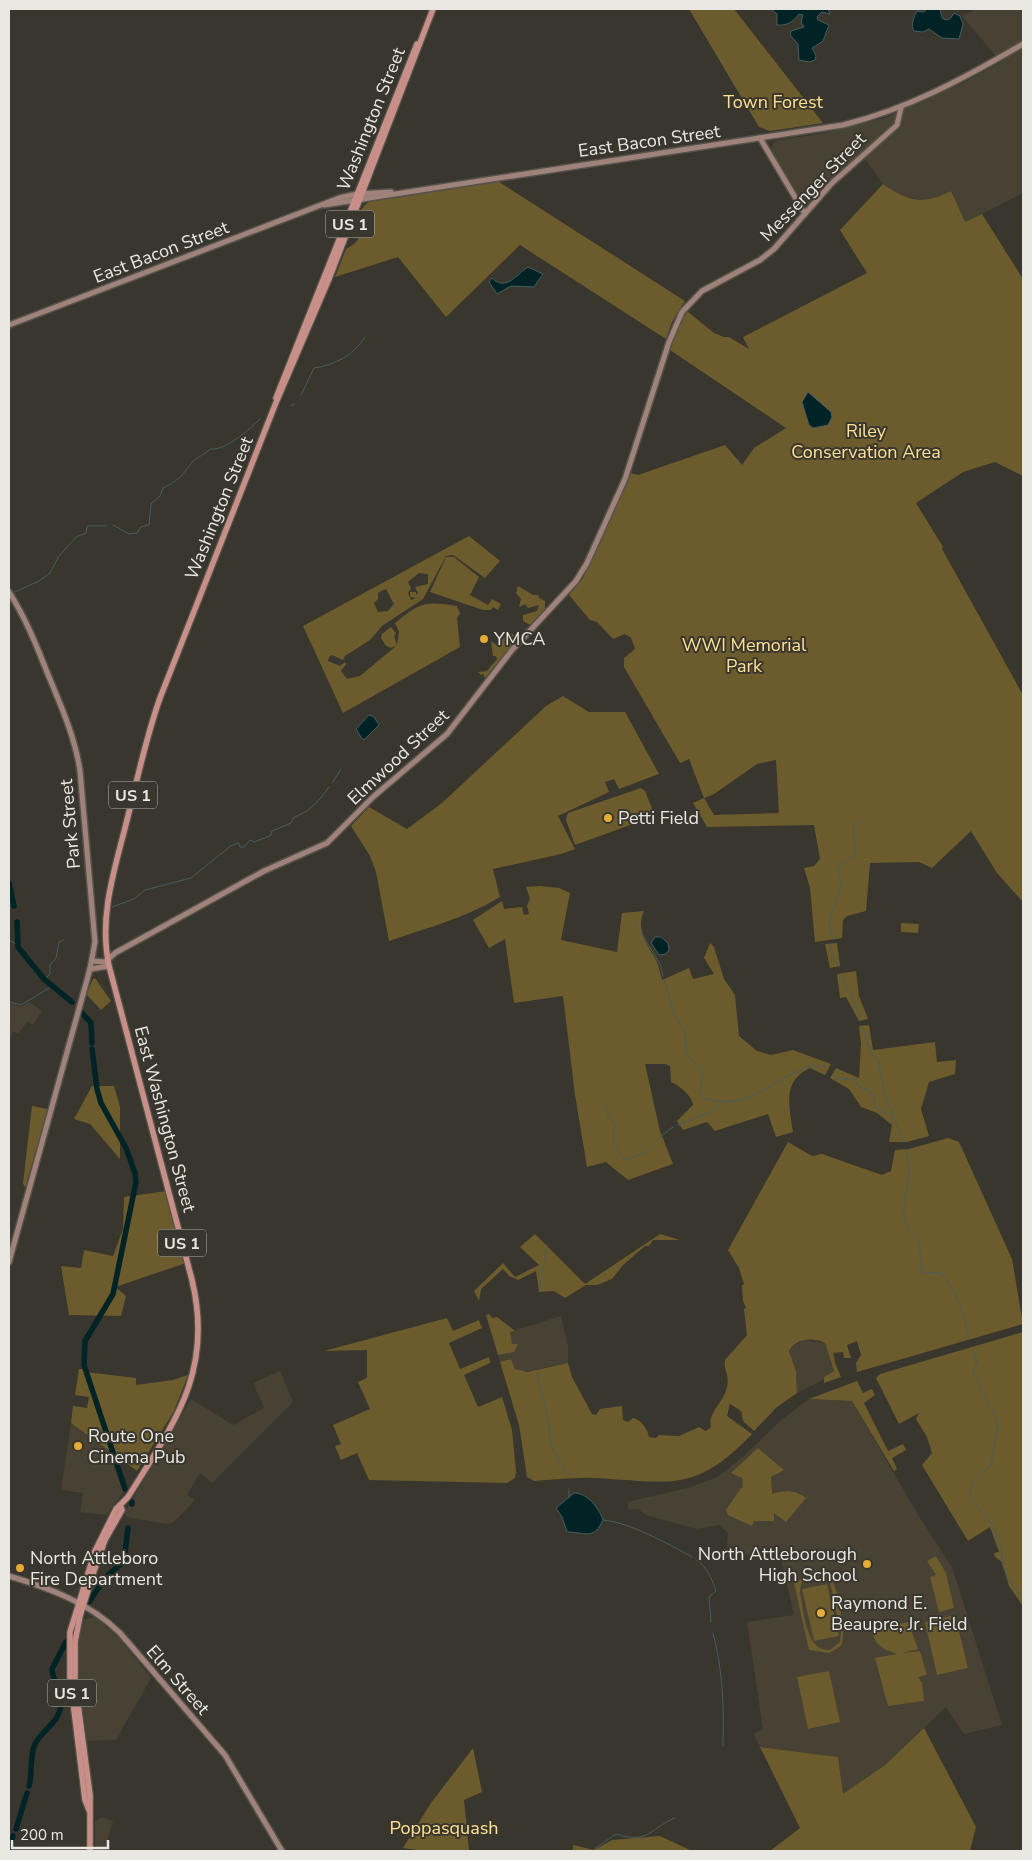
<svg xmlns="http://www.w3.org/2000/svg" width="1032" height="1860" font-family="'Nunito Sans',sans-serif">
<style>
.built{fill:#474234}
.green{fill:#6c5b2c;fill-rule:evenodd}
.water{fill:#012325;stroke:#465e5e}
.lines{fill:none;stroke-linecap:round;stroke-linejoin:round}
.stream{stroke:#465e5e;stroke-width:1}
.river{stroke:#012325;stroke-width:5.5}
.secondary-casing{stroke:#54524b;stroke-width:8}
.primary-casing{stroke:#54524b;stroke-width:8}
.secondary{stroke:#9f827a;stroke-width:5}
.primary{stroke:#c78f87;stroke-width:5.5}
.poi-dot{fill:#e7ac37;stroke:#39362e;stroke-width:2}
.labels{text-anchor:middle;stroke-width:4;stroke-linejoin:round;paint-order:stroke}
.shield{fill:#39362e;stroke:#b4b2ac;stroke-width:1}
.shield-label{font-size:16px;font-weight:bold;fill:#e8e7e2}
.park-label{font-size:18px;fill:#ffe194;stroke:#39362e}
.street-label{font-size:18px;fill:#e8e7e2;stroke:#39362e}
.poi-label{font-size:18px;fill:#e8e7e2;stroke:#39362e;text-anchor:start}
</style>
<rect width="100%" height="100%" fill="#39362e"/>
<!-- built -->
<g class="built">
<path d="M976,9H1023V193L965,223L951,191L928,201L899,196L883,184L860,152L810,203H801L771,151L774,141L824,133L885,118L963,83L1001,62L962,16Z"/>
<path d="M29,1002L42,1011L33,1025L28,1021L18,1034L13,1031L9,1043V1003L20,1007Z"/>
<path d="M561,1316L568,1346V1363L524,1372L515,1369L511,1359L500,1362L498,1355L514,1352L509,1332Z"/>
<path d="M805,1340L825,1343L834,1371L824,1377L823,1380L797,1393L795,1389L797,1380L789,1351L794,1345Z"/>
<path d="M280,1371L293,1402L212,1483L200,1473L187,1495L195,1500L174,1522L167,1524L127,1517L125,1512L191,1399L233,1425L264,1408L253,1383Z"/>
<path d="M809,1399L852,1401L920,1518L952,1567L1002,1725L964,1734L946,1707L885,1765L843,1795L838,1757L760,1747L754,1734L763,1729L747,1622L794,1615L779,1550L726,1558L728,1533L720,1525L696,1529L646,1515L638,1509H628V1502L691,1487L717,1477L743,1457L780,1421Z"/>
<path d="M71,1423L108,1450L124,1491L107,1515L80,1512L83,1493L61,1490Z"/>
<path d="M95,1617L119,1638L151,1678L116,1740L87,1741L78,1670V1649L82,1620Z"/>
<path d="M101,1817L113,1821L105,1849L108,1851H95V1822Z"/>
</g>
<!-- green -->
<g class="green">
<path d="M689,9H734L823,123L770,131L759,127Z"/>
<path d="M496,180L685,301L672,322L666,339L520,245L446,317L398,257L335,277L346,249C376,234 345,218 369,202Z"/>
<path d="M883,184C908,202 924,205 951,191L965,222L982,214L1023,279V476L995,462L963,472L916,503L943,547L942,549L1023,695V902L997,873L971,831L932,868L919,862L870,863L866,911L847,916L843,920L842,938L815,942L810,888L804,868L814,866L820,859L814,825L707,827L693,803L704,798L689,759L680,763L624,667V658L635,649L631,638L625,634L613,639L597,622L590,620L569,595L583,578L631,473L638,475L725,445L742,465L754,448L786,428L670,350L679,324L687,311L714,333L724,337H729L749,349L743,337L867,273L840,230ZM776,760L779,813L714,815L704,798L714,794L757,764Z"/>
<path d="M469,536L500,561L485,578L453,555L446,556L423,599L382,626L370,640L345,656L343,660L332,655L329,657L328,661L340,666L345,662L346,664L341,671L347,679L360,676L396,646L391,648L386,646L381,638L382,634L391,627L396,633L394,636L397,645L399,632L395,623C421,602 425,601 457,606L460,614L457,618L460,647L343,713L303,626ZM419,573L428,574V584L415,587L418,593L416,595V592H410V597L416,598L411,600L408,593L411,588L408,582ZM386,589L394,604L388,611L378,612L374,603L378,599V593Z"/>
<path d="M446,557H454L479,577L470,595L488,605L492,599L501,604L498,610L493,607L491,610H483L430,592Z"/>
<path d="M518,586L533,595H538L539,598L545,601V609L530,625L523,621V615L537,611L539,605L528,608L525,604L519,607L521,599L516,593Z"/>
<path d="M508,632L519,637L485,678L483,674L481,675L478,672L487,671L497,659L496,656H493L491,641L498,646Z"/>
<path d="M563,696L589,712H625L659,774L619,789L614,779L605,782L609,792L558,816L575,849L561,854L493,869L500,897C465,918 427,928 389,941L376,872L370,856L351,826L369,807L407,829L442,803L546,706Z"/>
<path d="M641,788L645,791L655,816L575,845L566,820L568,813Z"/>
<path d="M540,886L559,888L570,893L561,940L617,952L622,913L644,911C635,930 648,945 656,960C659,966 660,973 662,980L689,968L693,979L714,974L704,958L710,943L714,947L724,979L735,995L739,1036L757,1051L771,1055L793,1050L831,1064L825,1075L810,1068C782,1081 789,1106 793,1132L776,1137L768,1114L715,1131L707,1122L683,1130L677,1121L693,1105C693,1097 679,1085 671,1082L670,1066L665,1064H645L660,1131L673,1164L628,1180L606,1162L587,1167L575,1095L563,996L514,1003L505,939L489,948L473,920L502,901L504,909L522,907L524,915L529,914L527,906L530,899L526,887Z"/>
<path d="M901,923L919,924L918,933L901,932Z"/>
<path d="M837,943L840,966L830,968L825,944Z"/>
<path d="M856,971L859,996L868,1019L859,1021L846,997L840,998L837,974Z"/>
<path d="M95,978L111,1001L101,1010L86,994L93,979Z"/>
<path d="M869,1025L873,1050L935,1042L937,1062L956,1060L955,1074L929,1082L921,1109L929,1136L907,1142H889L892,1125L877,1113L861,1107L849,1089L830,1078L836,1068L859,1078L861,1044L859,1026Z"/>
<path d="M92,1086H114L120,1107V1159L90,1124L74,1119Z"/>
<path d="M32,1106L48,1109L25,1188L23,1183Z"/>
<path d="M948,1138L959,1142L1012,1259L1023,1324L857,1372L856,1363L861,1355L857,1341L847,1345L851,1358H844L843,1352L833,1353L835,1363L841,1377L824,1383V1377L834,1371L825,1343C813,1337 796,1338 789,1351L796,1372L797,1393L777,1407L754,1431L743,1421L741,1411L730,1404L727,1416L752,1434C695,1494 670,1482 595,1478C575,1477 555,1480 534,1481L527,1477L519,1425L500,1362L511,1359L515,1369L527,1372L568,1363L572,1377L592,1414L596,1415L600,1409L622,1406L623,1420L628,1422L633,1418C641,1419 648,1430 649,1437L656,1438L659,1435L679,1436L699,1427L706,1431L711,1427C707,1414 722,1403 726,1391C731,1375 723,1370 725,1360L747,1335L744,1309L746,1308L743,1301L742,1286L744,1284L739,1268L728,1250L788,1142L812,1156L822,1154L882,1175L891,1171L895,1150L909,1149Z"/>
<path d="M167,1191L170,1194L173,1221L177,1225C177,1238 182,1251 186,1263L115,1287L126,1296L121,1316L69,1315L61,1266L81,1268L84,1250L113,1256L123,1229L124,1197Z"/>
<path d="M535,1234L585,1284L660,1234L680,1240H653L649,1246H645L623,1265L612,1279L597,1285H586L565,1298L554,1291L539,1292L536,1271L518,1280L509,1276L503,1269L481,1289L479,1301L474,1291L503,1263L515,1277L539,1265L520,1247Z"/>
<path d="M489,1314L492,1318L497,1317L515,1331L510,1332L512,1344H518L514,1352L498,1355L486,1315Z"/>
<path d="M447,1318L453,1331L479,1320L482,1328L449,1343L460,1369L489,1357L490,1363L464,1375L478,1407L502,1397L512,1430L516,1472L515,1478L507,1483L369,1480L357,1453L341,1460L335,1446L341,1444L333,1425L370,1409L358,1382L367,1378V1350L324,1351Z"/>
<path d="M1023,1332V1606L1009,1586L1002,1562L995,1557L994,1553L999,1552L990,1527L968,1541L922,1465L932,1453L927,1437L916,1419L919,1413L899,1424L876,1378L880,1374Z"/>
<path d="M79,1369H84L85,1372L136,1378V1385L173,1380L188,1375L174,1411L137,1471L71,1423L73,1406L87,1408L89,1397L75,1395Z"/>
<path d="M857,1381L863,1393L872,1389L875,1395L864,1403L888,1451L903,1444L906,1450L892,1458L897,1469L894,1471L852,1401L809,1399Z"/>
<path d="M758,1448L784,1470L771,1477L772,1494C786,1490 794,1490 806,1498L786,1522L774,1513V1521H754L752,1526L728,1515L726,1510L741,1488H743L742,1478L731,1473Z"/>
<path d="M936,1556L946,1573L954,1608L939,1612L930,1577L936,1575L927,1561Z"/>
<path d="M816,1570C822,1571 826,1573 830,1577C838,1587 847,1635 841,1646L829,1653L809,1650L793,1578L797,1577L798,1582L805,1574ZM818,1574L825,1577L830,1583L841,1632L840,1642L830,1650C805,1652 804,1610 800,1592C800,1581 806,1574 818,1574Z"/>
<path d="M827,1584L839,1636L814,1641L802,1589Z"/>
<path d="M955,1615L968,1668L937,1675L925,1622Z"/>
<path d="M908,1622L918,1649L902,1653L920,1651L927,1675L918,1677L922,1683L924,1701L888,1706L875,1658L897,1654C883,1649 875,1646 872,1630Z"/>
<path d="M829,1671L840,1722L808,1729L797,1677Z"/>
<path d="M924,1728L976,1827L970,1851H770L800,1828L760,1747L838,1757L843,1794L885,1765Z"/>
<path d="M473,1748L482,1792L464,1800L469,1851H425L403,1848L431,1803Z"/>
<path d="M660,1836L692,1851H573V1845L594,1850L612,1840Z"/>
</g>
<!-- water -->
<g class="water">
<path d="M771,9H828L830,14L822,12L817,17L818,20L829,25L823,41L812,48L816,56L815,60L809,62L799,60L798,44L790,35L791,31L804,27L801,22L803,15L799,14C793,22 787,26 777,25V14Z"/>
<path d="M926,9H940L942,18L946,20L950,19L954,13L960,16L963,24L959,39L942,38L929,29L923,32L914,31C910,26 914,16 917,11L924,12Z"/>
<path d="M528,267L543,274L534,287L511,286L497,294L489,282L492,278C507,292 516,274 528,267Z"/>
<path d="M808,392L831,412L832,417L828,425L813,428L809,425L802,402Z"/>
<path d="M369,715L374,717L379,725L365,739H362L356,729Z"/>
<path d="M655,937H661L668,943L669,950L666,954L659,955L651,943Z"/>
<path d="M574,1493C588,1493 598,1508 603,1519C595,1541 584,1532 567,1532L562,1517L556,1508Z"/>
</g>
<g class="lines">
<!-- stream -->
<g class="stream">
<path d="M301,395L314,368C335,365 354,355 365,337"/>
<path d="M291,406L294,404"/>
<path d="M113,525L129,534L137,533L141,527L149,525L151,504L160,496L163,488C181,479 182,475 193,461C198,457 205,454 210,449C225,451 249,430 260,419"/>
<path d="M15,592L39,581L50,573L59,556L76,537L86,533L87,526H107"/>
<path d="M333,782L341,769"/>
<path d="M112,907L134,899L145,890L191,878L232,845L239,843L240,847H244L250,840L254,842L270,836L272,831L291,823L293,818L307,811L321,798L329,787"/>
<path d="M635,923L660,964L663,976"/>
<path d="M833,939L829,921L842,884L837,868L856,854L853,828L857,821"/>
<path d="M9,940L18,945"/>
<path d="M832,944L830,951L838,966"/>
<path d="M841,975L861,1017"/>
<path d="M45,979L50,974V965L56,958L59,942L63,940"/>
<path d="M664,979L675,1016L685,1033L686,1053L703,1073L700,1091L703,1098C737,1109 760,1093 787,1076C795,1072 805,1070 812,1065L816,1067L823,1066L825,1069"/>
<path d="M9,1002L21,1005L54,985"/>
<path d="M863,1028L871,1052L878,1060L886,1099L903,1142"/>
<path d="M834,1074L838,1080L853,1078L859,1087L869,1090L874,1097L875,1106L883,1112L892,1115"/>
<path d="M606,1108L608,1116L616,1125C610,1136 615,1150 624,1159C647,1158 655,1138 673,1127"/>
<path d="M678,1125C694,1117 710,1116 722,1102"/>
<path d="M906,1150C907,1157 909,1164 909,1171C908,1200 893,1219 919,1242L922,1272L941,1273C957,1292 963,1313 969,1337"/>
<path d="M539,1292L547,1245"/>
<path d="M973,1349L977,1362L973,1373L998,1422L991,1466C983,1470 980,1476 973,1481L969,1497L991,1523L1002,1550V1563L1008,1579L1023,1598"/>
<path d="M537,1374L548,1418L551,1445L567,1475"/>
<path d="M569,1489V1498"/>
<path d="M603,1520C629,1522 669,1544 692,1557"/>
<path d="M696,1560C707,1566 712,1579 716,1591L709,1597L711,1622"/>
<path d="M713,1633C723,1671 724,1707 723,1746"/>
<path d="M9,1842L11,1843"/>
<path d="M594,1849L616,1834C649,1845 651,1827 675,1818"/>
</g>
<!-- river -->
<g class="river">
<path d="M9,883L14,906"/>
<path d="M17,922L18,947L44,979L72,1002"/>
<path d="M81,1012L91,1023L92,1043"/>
<path d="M92,1049L97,1089L101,1103L126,1148L135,1173L136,1182L113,1294L85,1341L84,1365L125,1489"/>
<path d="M132,1502V1504"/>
<path d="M89,1602L105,1578L124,1561L128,1528"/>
<path d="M29,1786C33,1773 29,1757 35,1744C43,1729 61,1722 61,1702C61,1691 53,1681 52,1669L66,1642"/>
<path d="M16,1829L27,1793"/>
<path d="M9,1849L13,1836"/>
</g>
<defs>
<g id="secondary">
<path d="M760,138L805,214"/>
<path d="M324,205L843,125C908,109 965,78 1023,44"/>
<path d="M9,325L339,198L357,194L391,192"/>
<path d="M9,592C25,617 36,644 47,672C60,704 75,736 80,771L95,942L90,969L9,1262"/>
<path d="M92,961L105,962L115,953L264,871L327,843L373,797L447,734L512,650L576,581L587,563L625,479L669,342L682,312L702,291L760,260L774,249L831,184L897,125L901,108"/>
<path d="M90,969L109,966"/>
<path d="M9,1576C49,1588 90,1603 120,1633L225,1755L282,1851"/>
</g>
<g id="primary">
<path d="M276,398L417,44"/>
<path d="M89,1810L85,1800L70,1677V1632L95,1551L116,1509L128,1497C174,1423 214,1372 192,1280L109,966C98,914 116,866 128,816C138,777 146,737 160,698L275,405L329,279L433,9"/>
<path d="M90,1851V1795L75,1681V1642L80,1616L94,1571L105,1540L122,1510L121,1507"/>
</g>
</defs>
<!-- secondary casing -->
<use href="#secondary" class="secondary-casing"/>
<!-- primary casing -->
<use href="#primary" class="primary-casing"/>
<!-- secondary -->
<use href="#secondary" class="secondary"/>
<!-- primary -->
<use href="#primary" class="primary"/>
</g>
<!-- markers -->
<g class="poi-dot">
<circle cx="484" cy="639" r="5"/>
<circle cx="608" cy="818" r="5"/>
<circle cx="78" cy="1446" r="5"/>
<circle cx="867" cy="1564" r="5"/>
<circle cx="20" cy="1568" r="5"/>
<circle cx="821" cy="1613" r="5"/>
</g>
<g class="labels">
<!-- shield labels -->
<g class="shield">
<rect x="326" y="210.5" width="48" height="27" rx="4"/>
<rect x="109" y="781.5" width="48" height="27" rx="4"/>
<rect x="158" y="1229.5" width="48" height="27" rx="4"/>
<rect x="48" y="1679.5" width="48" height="27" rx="4"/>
</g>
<g class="shield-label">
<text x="350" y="230">US 1</text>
<text x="133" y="801">US 1</text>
<text x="182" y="1249">US 1</text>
<text x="72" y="1699">US 1</text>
</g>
<!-- park labels -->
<g class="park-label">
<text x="773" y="108">Town Forest</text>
<text x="866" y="437">Riley<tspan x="866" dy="21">Conservation Area</tspan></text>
<text x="744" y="651">WWI Memorial<tspan x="744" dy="21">Park</tspan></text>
<text x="444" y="1834">Poppasquash</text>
</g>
<!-- street labels -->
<g class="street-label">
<text transform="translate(371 119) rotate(-68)" y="6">Washington Street</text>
<text transform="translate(649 141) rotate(-8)" y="6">East Bacon Street</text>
<text transform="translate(813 187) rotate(-46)" y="6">Messenger Street</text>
<text transform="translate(161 252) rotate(-21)" y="6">East Bacon Street</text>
<text transform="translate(219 508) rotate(-68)" y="6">Washington Street</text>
<text transform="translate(398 757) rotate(-43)" y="6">Elmwood Street</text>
<text transform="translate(70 824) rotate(-95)" y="6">Park Street</text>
<text transform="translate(165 1119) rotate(75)" y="6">East Washington Street</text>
<text transform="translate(178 1680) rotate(49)" y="6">Elm Street</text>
</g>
<!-- poi labels -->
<g class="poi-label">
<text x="494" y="645">YMCA</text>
<text x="618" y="824">Petti Field</text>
<text x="88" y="1442">Route One<tspan x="88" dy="21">Cinema Pub</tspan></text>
<text x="857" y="1560" text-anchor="end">North Attleborough<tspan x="857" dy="21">High School</tspan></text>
<text x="30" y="1564">North Attleboro<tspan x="30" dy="21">Fire Department</tspan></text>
<text x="831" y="1609">Raymond E.<tspan x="831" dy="21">Beaupre, Jr. Field</tspan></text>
</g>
</g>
<!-- border -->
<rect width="1032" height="1860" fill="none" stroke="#e8e7e2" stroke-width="20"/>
<!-- scale -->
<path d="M12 1840v8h96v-8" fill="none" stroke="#e8e7e2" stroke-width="2.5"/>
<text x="20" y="1840" font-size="15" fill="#e8e7e2" stroke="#39362e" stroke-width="4" paint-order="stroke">200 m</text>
</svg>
